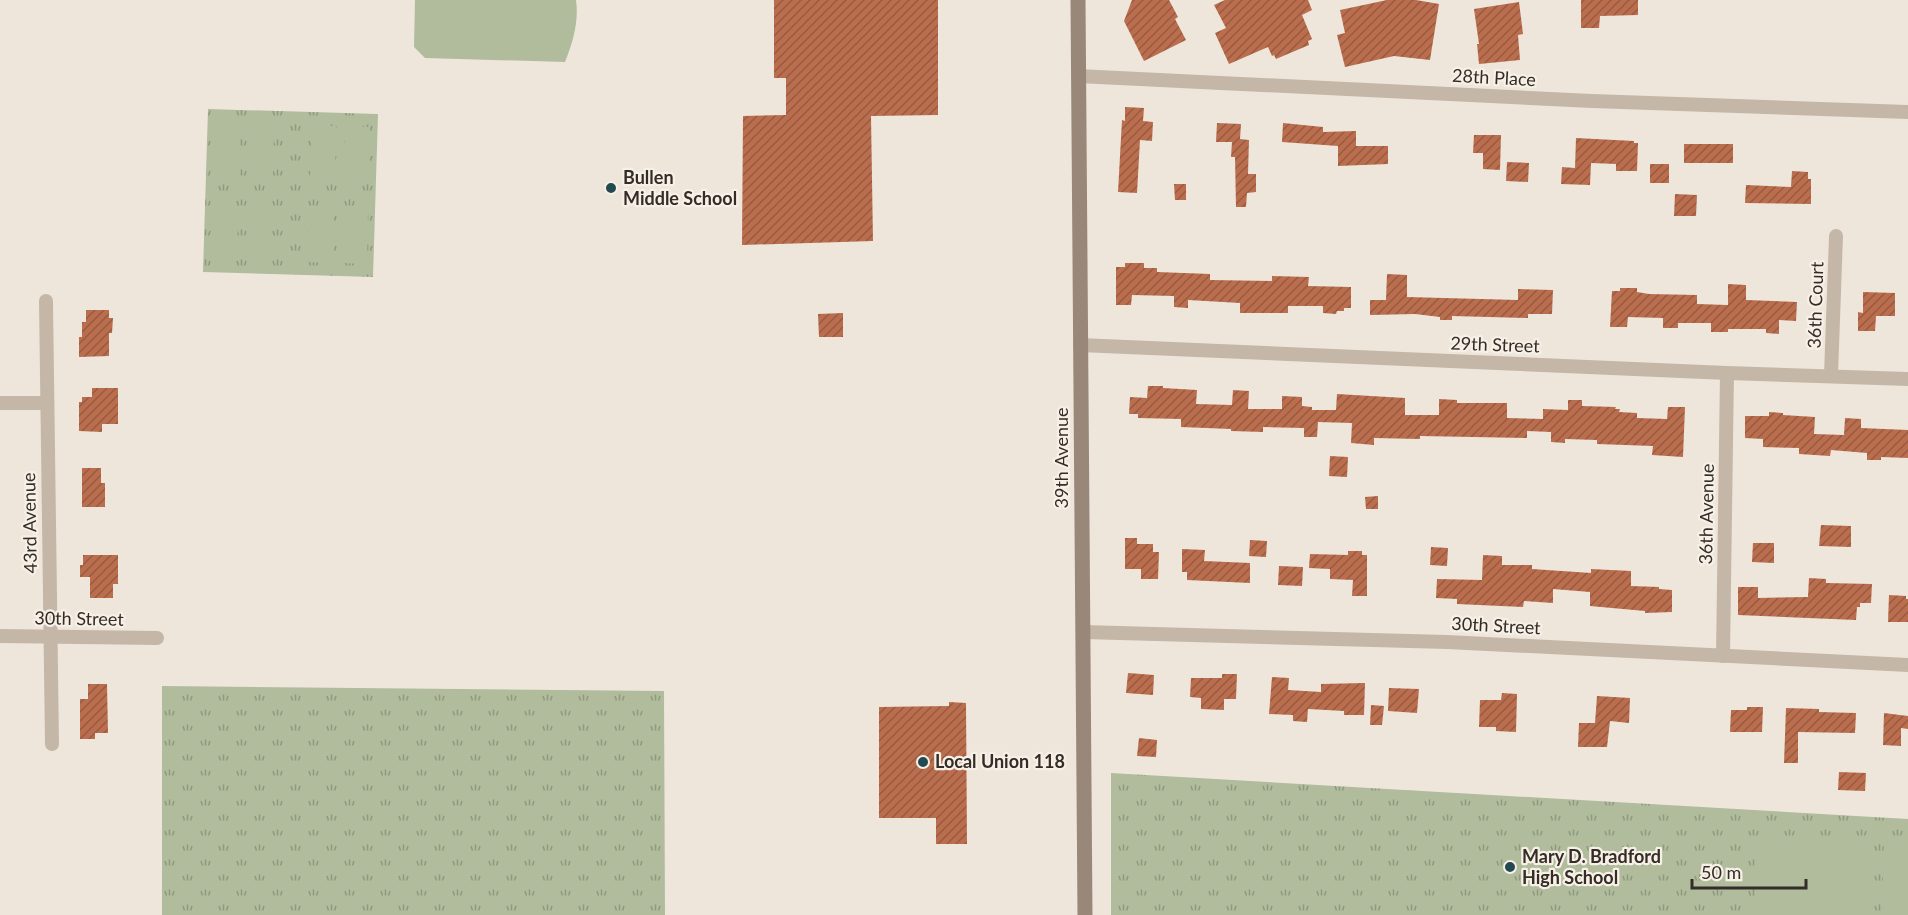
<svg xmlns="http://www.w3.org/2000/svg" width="1908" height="915" font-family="Lato,sans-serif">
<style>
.park{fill:url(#park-tufts)}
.garden{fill:#b0bc9c}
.building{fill:url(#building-hatch)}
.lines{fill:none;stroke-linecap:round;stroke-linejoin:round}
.street{stroke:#c5b7a8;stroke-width:14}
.secondary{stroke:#99877a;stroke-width:15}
.poi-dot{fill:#214b50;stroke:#f7f0e6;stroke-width:2}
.labels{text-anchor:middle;stroke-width:4.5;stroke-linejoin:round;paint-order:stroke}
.street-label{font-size:18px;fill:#332c27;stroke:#f7f0e6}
.poi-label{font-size:18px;font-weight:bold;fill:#332c27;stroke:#f7f0e6;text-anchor:start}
</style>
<defs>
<pattern id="park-tufts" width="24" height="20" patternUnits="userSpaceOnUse" patternTransform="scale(1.5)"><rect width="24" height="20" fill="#b0bc9c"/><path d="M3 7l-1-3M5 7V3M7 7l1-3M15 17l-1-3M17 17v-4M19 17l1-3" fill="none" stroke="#90997f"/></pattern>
<pattern id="building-hatch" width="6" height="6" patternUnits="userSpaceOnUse" patternTransform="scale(1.5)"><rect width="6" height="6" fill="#ba6e4e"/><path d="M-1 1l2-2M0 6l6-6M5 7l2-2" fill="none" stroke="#985b41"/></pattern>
</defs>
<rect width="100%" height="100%" fill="#efe6db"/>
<!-- park -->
<g class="park">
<path d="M208,109L378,114L373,277L203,272Z"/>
<path d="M162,686L664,691L665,915H162Z"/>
<path d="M1111,773L1908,819V915H1111Z"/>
</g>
<!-- garden -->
<g class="garden">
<path d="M415,0H576C579,21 573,42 565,62L425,58L414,47Z"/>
<path d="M216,123H240L239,177L215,176Z"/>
<path d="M249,124H274L273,178L248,177Z"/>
<path d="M312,126H336L335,179H310Z"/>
<path d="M345,126L370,127L369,180L344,179Z"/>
<path d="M214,206L238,207L237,260H213Z"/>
<path d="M247,208H271L270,261H246Z"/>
<path d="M309,209L334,210L333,263L308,262Z"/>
<path d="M343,210H368L367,264L342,263Z"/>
<path d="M1757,840L1868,844L1866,915H1754Z"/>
<path d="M1884,842L1908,843V915H1882Z"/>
</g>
<!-- building -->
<g class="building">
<path d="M774,0H938V115L871,116L873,241L742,245L743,116L786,115V78H774Z"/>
<path d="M1132,0H1169L1178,17L1175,19L1186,40L1144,61L1124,21Z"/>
<path d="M1225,0H1308L1312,10L1302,15L1312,39L1308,41L1309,45L1276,59L1274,55L1272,56L1268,47L1229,64L1215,33L1226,28L1214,5Z"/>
<path d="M1387,0H1416L1439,4L1430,60L1394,56L1345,67L1337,35L1345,33L1340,10Z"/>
<path d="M1581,0H1638V15L1600,16L1599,28H1581Z"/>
<path d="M1519,2L1523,34L1518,35L1520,60L1479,64L1477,44H1479L1474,9Z"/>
<path d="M1125,107L1144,108L1143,121L1153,122L1152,141L1140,140L1137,193L1118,192L1122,120L1125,121Z"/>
<path d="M1217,123L1241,124L1240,139L1249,140L1248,174H1256V192L1247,193L1246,207H1236L1235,157H1231L1232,142H1216Z"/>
<path d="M1283,123L1323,127V132L1356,131V146H1388V164L1338,166V146L1282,142Z"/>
<path d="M1474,135H1501L1500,170L1483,169V153H1473Z"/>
<path d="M1576,138L1634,141V143H1638L1637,171H1616V164L1591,163L1590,185L1561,184L1562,167L1575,168Z"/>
<rect x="1684" y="144" width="49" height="19"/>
<path d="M1507,162L1529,163L1528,182L1506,181Z"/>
<rect x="1650" y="164" width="19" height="19"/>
<path d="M1792,171L1808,172V179H1811V204L1745,203L1746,185L1791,187Z"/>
<path d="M1174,184H1186V200H1175Z"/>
<path d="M1675,194L1697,195L1696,216H1674Z"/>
<path d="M1125,263H1144V268H1157V272L1210,274V280L1272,281V276L1309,277L1308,286L1351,287V308H1344V311H1337L1336,314L1323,313V306H1288V313H1240V303L1188,300V308L1174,307V296L1132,295L1131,305H1116V267H1125Z"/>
<path d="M1387,274L1407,275V297L1518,300V289L1553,290L1552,314H1528V318L1452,316V320H1440V317L1415,314L1370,315V300H1386Z"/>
<path d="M1728,284L1746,285V300L1797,302L1796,321L1779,320V334L1766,333V329H1728V332H1711V323H1678V328H1663V318L1628,317L1627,327H1610L1612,291H1620V288H1637V292L1649,294L1697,295V304L1728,305Z"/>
<path d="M1863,292L1895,293V316H1876L1875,331H1858V312L1863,313Z"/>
<path d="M86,310H109V318H113L112,333H109V356L79,357V337H82V322H86Z"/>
<path d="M843,313V337H819L818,314Z"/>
<path d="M1148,386H1163V388L1197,390L1196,404L1232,405L1233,390L1249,391L1248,409H1282V396L1302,397V406L1312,407V410H1336L1337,394L1405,398V415H1439V399L1457,400V403H1507V418L1543,419V409L1568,410V400H1582V406L1616,407L1615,409H1620L1619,412L1637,413V418L1667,419L1668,407H1685L1683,457L1652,455L1653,446L1597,444V440L1565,439V443L1551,442V432L1527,431V438L1420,436V439L1374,438V445L1351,443L1352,423L1318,422L1317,437H1304V428L1263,427V432L1231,431V429L1181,427V419L1138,418V414H1129L1130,397L1147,398Z"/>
<path d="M92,388H118V424H102V432L79,431V402H82V397H92Z"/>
<path d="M1769,412L1783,413V415L1815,417L1814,434L1844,435L1845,418L1861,419V428L1908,430V458L1881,457V460H1867V453L1831,450L1830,456L1799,454V448L1763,447V439L1745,438V416H1769Z"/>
<path d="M1330,456L1348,457L1347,477L1329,476Z"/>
<path d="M82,468H101V483H105V507H82Z"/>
<path d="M1378,496V509H1366L1365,497Z"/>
<path d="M1821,525L1851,526V547L1819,546Z"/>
<path d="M1125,538H1137V544H1153V552H1159L1158,579H1141V569H1125Z"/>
<path d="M1250,540L1267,541L1266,557L1249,556Z"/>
<path d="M1753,543H1774V563L1752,562Z"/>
<path d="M1431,547L1448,548L1447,566L1430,565Z"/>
<path d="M1182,549L1205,550L1204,561L1250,563V583L1187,580V572H1182Z"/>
<path d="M1348,551H1362V555H1367V596H1352L1353,580L1330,579V569L1309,568L1310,554L1348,555Z"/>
<path d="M83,555H118V584H113V598H90V577H80V565H83Z"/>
<path d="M1483,555L1502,556V565H1532V569L1591,573V569L1631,571V586L1659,587V589L1672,590V612L1645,613V611L1590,606V592L1553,589V603L1524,601L1523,607L1457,604V599L1436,598L1437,579L1482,580Z"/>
<path d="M1279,566L1303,567L1302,586L1278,585Z"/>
<path d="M1809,578L1826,579V583L1872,584L1871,603H1860V607H1857L1856,620L1738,615V587H1758V598L1808,597Z"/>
<path d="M1889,595L1906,596V599H1908V622H1888Z"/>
<path d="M1128,673L1154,675L1153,695L1126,693Z"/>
<path d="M1222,674H1237L1236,699H1224V710L1201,709V698L1190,697L1191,678H1222Z"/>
<path d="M1272,677L1289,678L1288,690L1321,692V684L1365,683L1364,715H1344V711L1308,709L1307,722L1293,721V715L1269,714Z"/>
<path d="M88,684H107L108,733H95V739H80V699H88Z"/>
<path d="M1389,688L1419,689L1417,713L1388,711Z"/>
<path d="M1502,693L1517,694L1516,732L1496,731V727H1479L1480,700H1501Z"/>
<path d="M1597,696L1630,698L1629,723L1610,721L1607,747H1578L1579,723H1595Z"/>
<path d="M949,702L966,703L967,844H936V818H879V707L949,706Z"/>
<path d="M1371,705L1384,706L1382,725H1370Z"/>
<path d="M1747,707H1763L1762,732H1730L1731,710H1747Z"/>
<path d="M1786,708L1819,709V712L1856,713L1855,733L1798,732V763H1784Z"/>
<path d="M1884,713L1908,716V729L1901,728V746L1883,745Z"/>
<path d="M1139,738L1157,740L1156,757L1137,756Z"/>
<path d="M1839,772L1866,773L1865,791L1838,790Z"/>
</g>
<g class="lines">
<!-- street -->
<g class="street">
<path d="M1078,76L1592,101L1908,112"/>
<path d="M46,301L52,744"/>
<path d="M1080,345L1727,373L1908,379"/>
<path d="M1831,375L1836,236"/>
<path d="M0,403H46"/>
<path d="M1083,632L1447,642L1908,665"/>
<path d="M0,636L157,638"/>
<path d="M1723,656L1727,373"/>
</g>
<!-- secondary -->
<path class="secondary" d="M1078,0L1085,915"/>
</g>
<!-- markers -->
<g class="poi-dot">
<circle cx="611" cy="188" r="6"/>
<circle cx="923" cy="762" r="6"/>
<circle cx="1510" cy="867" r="6"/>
</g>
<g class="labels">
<!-- street labels -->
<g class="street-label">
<text transform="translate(1494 78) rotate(3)" y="6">28th Place</text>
<text transform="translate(1816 305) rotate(-88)" y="6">36th Court</text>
<text transform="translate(1495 345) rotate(2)" y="6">29th Street</text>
<text transform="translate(1062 458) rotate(-90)" y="6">39th Avenue</text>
<text transform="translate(1707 514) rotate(-89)" y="6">36th Avenue</text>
<text transform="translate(30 523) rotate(-91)" y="6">43rd Avenue</text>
<text transform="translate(79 619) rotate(1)" y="6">30th Street</text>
<text transform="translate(1496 626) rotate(3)" y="6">30th Street</text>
</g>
<!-- poi labels -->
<g class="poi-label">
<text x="623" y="184">Bullen<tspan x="623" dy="21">Middle School</tspan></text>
<text x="935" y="768">Local Union 118</text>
<text x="1522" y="863">Mary D. Bradford<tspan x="1522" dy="21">High School</tspan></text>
</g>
</g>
<!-- scale -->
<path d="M1692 879v9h114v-9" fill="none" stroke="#332c27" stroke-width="3"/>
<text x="1701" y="879" font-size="18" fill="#332c27" stroke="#f7f0e6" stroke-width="4.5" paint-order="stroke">50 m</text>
</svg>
